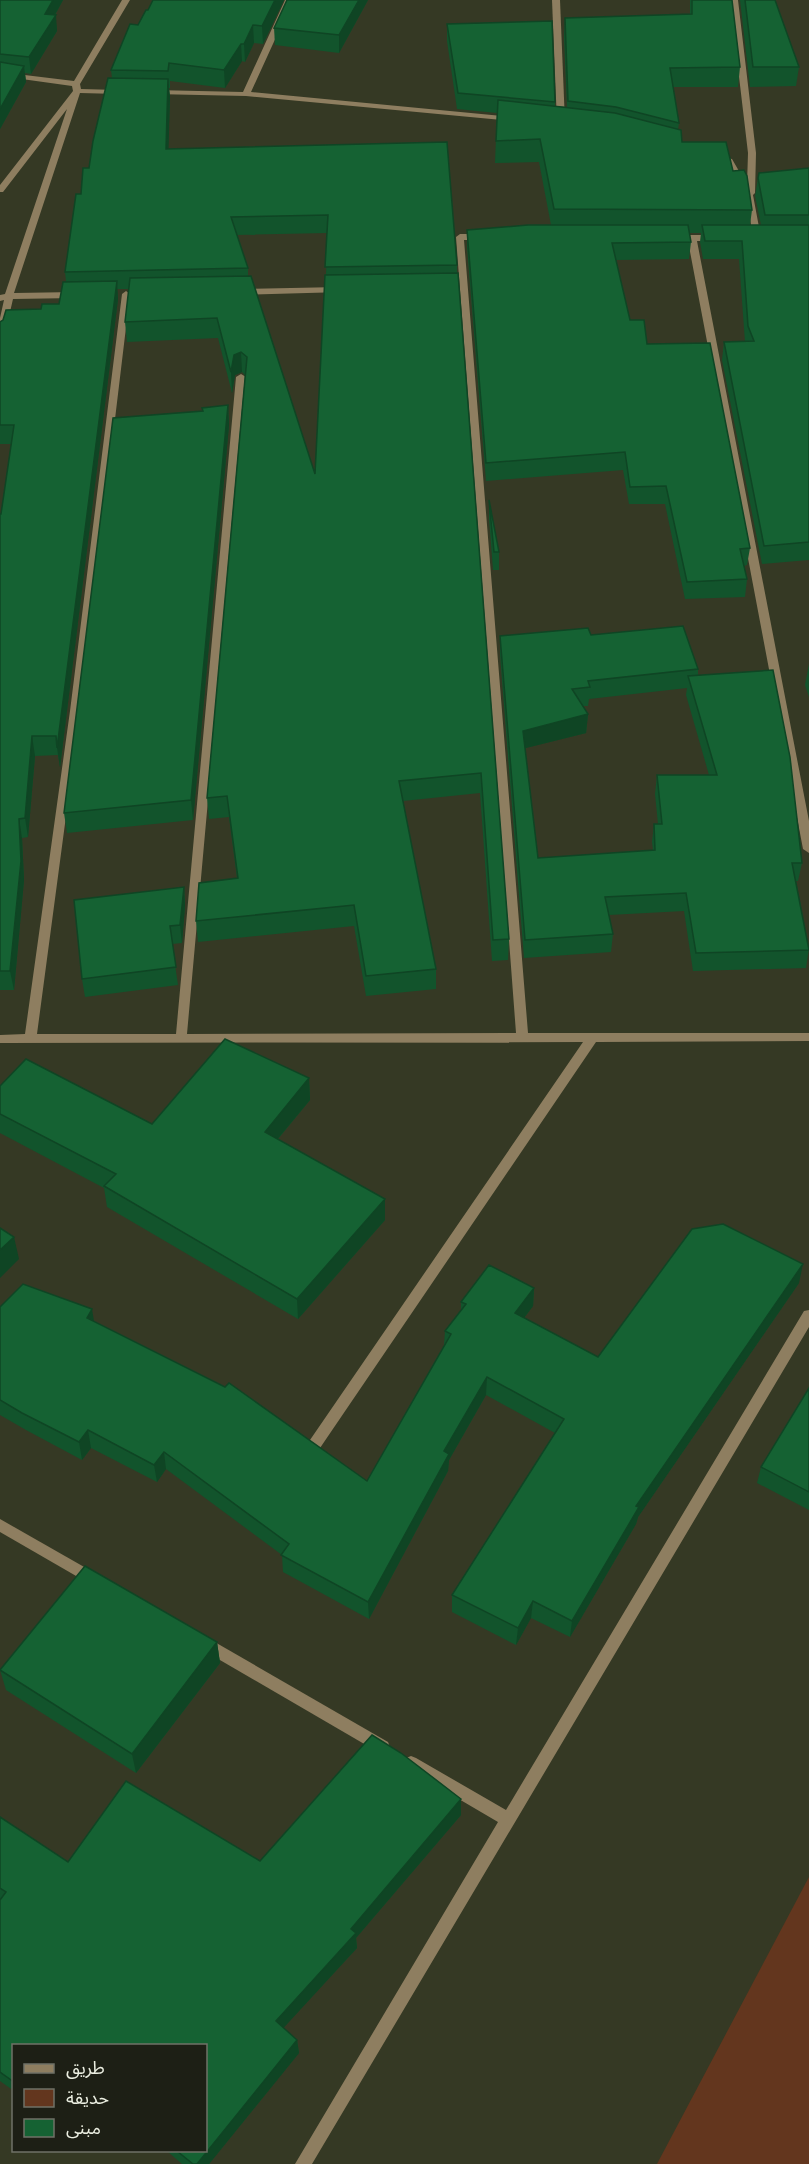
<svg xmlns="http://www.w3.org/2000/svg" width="809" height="2164" font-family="'Work Sans','Noto Sans Arabic',sans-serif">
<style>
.green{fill:#63361e}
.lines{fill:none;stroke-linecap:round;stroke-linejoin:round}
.street{fill:#8e7e60;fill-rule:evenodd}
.wall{fill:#12542c;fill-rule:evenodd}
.shaded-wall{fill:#0f4524}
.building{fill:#156233;stroke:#0f4524;stroke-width:1.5}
</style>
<rect width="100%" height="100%" fill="#353924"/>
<!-- green -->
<path class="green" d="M809,1877V2164H657Z"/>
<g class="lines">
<!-- street -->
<g class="street">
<path d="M122,0H130L80,84L81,89L118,90L122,92L118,94L80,93L14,293L76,292L80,295L76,298L13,299L4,338L0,341V318L4,300L0,301V295L5,294L67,109L3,192H0V185L73,91L72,86L0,76V72L74,81Z"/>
<path d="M285,0H293L251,92L513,117L517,119L513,121L246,96L154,94L150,92L154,90L243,92Z"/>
<path d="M552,0H560L565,123L561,125L557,123Z"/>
<path d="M730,0H738L756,153L755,193L753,195L761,238L757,241L753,238L747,198L726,163L714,158L718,156L732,159L747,185L748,153Z"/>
<path d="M460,234H484L488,237L484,240H464L528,1033H809V1041L596,1042L320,1448L315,1450L310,1448L308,1444L310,1440L583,1042L0,1043V1035L25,1034L70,711L122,294L126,291L130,294L80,711L37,1034H176L236,377L241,374L246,377L187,1034L516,1033L456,237Z"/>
<path d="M675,235H715L719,238L715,241H697L809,821V853L803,849L688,241L672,240V236Z"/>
<path d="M340,287L343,288V292L241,295L237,292L241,289Z"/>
<path d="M809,1310V1327L312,2164H295L498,1822L406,1768L404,1763L406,1758L411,1756L416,1758L506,1810L804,1311Z"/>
<path d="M0,1519L100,1576L102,1580L100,1584L95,1586L90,1584L0,1532Z"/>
<path d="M206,1637L388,1742L390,1747L388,1752L383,1754L378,1752L201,1649L199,1644L201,1639Z"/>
</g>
</g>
<!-- wall -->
<g class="wall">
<path d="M0,0H63L55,15L57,31L31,74L25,73L26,82L0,129Z"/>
<path d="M153,0H284L263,44L254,43L245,62L242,61L225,88L170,81V88H169L170,97L168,149L457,265V273L509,939L508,960L492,961L480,793L403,801L436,969V989L366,996L354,926L198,942L196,921L237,878L229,817L209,819L207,798L245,375L242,372L235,375L232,393L218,338L127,342L125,322L129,289H117L118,299L60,767L58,755L35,756L28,837L22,838L24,880L14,990H0V514H1L11,444H0V322L59,304L66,281L65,272L81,194L89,168L112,78L111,70L138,25L148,10ZM327,233L326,275L315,474L248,276V268L237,235Z"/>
<path d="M368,0L339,53L275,45L274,28Z"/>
<path d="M690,0H732L740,67L738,87H673L679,123L678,130L682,142L733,171L752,210L750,225H761L755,196L758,178L809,168V560L762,564L722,360L724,342H745L739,259H703L700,242L701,233H689L691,242L689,259L616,260L630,320L647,344L750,548L747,565L744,566L747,579L745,597L685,599L665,504H629L623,470L486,481L467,247V230L551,225L539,162L495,163L497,113L457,109L447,41V24L555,102V106L567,107L564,37L565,18L690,14Z"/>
<path d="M740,0H775L799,67L796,86L750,87Z"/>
<path d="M228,405L229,425L193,820L67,833L64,813L202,411V408Z"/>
<path d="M489,500L499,552V570H493L489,518Z"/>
<path d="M591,635L698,669V676L802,863L798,881H796L809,948L806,968L693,971L684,911L609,915L613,934L611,952L524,958L500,655V636ZM687,688L686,695L709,775H657L655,794L658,824H654L652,842L653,850L538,858L525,748L586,733L588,714L583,706H588L589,699Z"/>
<path d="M809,664V697L805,685Z"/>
<path d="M184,887L185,905L182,943L172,944L178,985L85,997L82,979Z"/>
<path d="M309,1078L310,1100L278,1139L385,1220L298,1319L107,1207L104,1188L0,1133V1086L152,1124Z"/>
<path d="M799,1283L638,1517L636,1524L570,1637L531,1618L516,1645L452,1612V1595L555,1433L486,1395L449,1460L448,1471L369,1619L283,1572L282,1555L166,1469L157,1482L91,1448L82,1460L26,1430L0,1415V1307L94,1322L367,1481L444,1345L445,1331L461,1310V1302L534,1288L533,1306L524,1318L598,1357Z"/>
<path d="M809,1388V1510L757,1483L761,1467Z"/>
<path d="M217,1642L220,1663L136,1773L6,1690L0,1670Z"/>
<path d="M461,1815L356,1938L357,1948L283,2028L297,2040L299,2053L209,2164H182L167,2151H206V2046H14V2091L0,2081V1817L68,1862L260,1861Z"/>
</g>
<!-- shaded-wall -->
<g class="shaded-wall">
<path d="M53,0H63L51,22L56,15L57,31L31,74L29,57L45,14Z"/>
<path d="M275,0H284L263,44L262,26Z"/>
<path d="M359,0H368L339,53V35Z"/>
<path d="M253,25L254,43L245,62L244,44Z"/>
<path d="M241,44L242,61L225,88L224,70Z"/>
<path d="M24,66L26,82L0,129V109Z"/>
<path d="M168,79L170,97L168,166L166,149Z"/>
<path d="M117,281L118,299L60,767L57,748Z"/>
<path d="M241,352L242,372L235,375L232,393L231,372L234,355Z"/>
<path d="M228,405L229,425L193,820L191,800Z"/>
<path d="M588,714L586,733L522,749L523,731Z"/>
<path d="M32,736L35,756L28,837L25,818Z"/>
<path d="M19,819L22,838L24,880L14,990L10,971Z"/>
<path d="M184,887L185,905L182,943L180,925Z"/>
<path d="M309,1078L310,1100L266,1153L265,1132Z"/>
<path d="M385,1199V1220L298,1319L297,1299Z"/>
<path d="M14,1237L19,1259L0,1278V1250Z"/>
<path d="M803,1264L799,1283L638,1517L636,1524L570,1637L572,1621L636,1506Z"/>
<path d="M534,1288L533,1306L514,1331L515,1313Z"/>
<path d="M92,1309L95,1327L87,1318Z"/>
<path d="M487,1377L486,1395L449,1460L448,1471L369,1619L368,1602L444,1451Z"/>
<path d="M88,1430L91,1448L82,1460L79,1442Z"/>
<path d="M164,1452L166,1469L157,1482L154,1465Z"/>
<path d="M533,1601L531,1618L516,1645L518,1628Z"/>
<path d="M217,1642L220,1663L136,1773L132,1754Z"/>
<path d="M461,1799V1815L356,1938L357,1948L277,2035L276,2021L351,1929Z"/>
<path d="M297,2040L299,2053L209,2164H197Z"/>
</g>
<!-- building -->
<g class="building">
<path d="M0,0H53L45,14L56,15L29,57L0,54Z"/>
<path d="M153,0H275L262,26L253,25L244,44H241L224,70L169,63L168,71L111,70L130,24L138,25L146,10H148Z"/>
<path d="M287,0H359L339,35L274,28Z"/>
<path d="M692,0H732L740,67L670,68L679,123L616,107L568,101L565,18L692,14Z"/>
<path d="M745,0H775L799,67H753Z"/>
<path d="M552,21L555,102L458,93L447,24Z"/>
<path d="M0,62L24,66L0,109Z"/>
<path d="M108,78L168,79L166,149L447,142L457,265L325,267L328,215L231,217L248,268L65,272L76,194H81L83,168H89L93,141Z"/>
<path d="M498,100L615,113L681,130L682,142H726L733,171L744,170L747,176L752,210L554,209L540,139L496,141Z"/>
<path d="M809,168V215H765L758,178L759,173Z"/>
<path d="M528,225H688L691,242L612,243L630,320H644L647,344L710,343L750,548L740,549L747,579L687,582L666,486L630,487L625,452L486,463L467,230Z"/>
<path d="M702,225H809V542L764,546L724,342L754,341L748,326L742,241H705Z"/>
<path d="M458,273L509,939L493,940L481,773L399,781L436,969L366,976L354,905L196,921L199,883L238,878L227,796L207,798L247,357L241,352L234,355L231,372L217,318L125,322L130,278L251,276L315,474L325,275Z"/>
<path d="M117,281L57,748L56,736H32L25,818L19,819L21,861L10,971H0V514H1L14,425H0V322L3,320L6,310L41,309L42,304H59L63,282Z"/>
<path d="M228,405L191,800L64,813L113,418L203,411L202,408Z"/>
<path d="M489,500L499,552H494Z"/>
<path d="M683,626L698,669L588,681L590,687L572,689L588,714L523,731L538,858L655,850L654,824H662L657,775H717L688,676L773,670L790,757L802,863H792L809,950L696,953L686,893L605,897L613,934L525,940L500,636L588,628L591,635Z"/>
<path d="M184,887L180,925L170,926L176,967L82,979L74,900Z"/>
<path d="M225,1039L309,1078L265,1132L385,1199L297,1299L104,1186L116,1174L0,1114V1086L26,1059L152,1124Z"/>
<path d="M723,1224L803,1264L636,1506L639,1507L572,1621L533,1601L518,1628L452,1595L564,1419L487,1377L444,1451L449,1454L368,1602L281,1555L289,1544L164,1452L154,1465L88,1430L79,1442L22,1413L0,1400V1307L23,1284L92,1309L87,1318L225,1387L229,1383L367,1481L451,1334L445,1331L466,1304L461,1302L489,1265L534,1288L515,1313L598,1357L692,1229Z"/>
<path d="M0,1228L14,1237L0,1250Z"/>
<path d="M809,1388V1492L761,1467Z"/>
<path d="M85,1566L217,1642L132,1754L0,1670Z"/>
<path d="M372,1735L401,1753L461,1799L351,1929L356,1933L276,2021L297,2040L197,2164H193L177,2151H206V2046H14V2082L0,2072V1900L6,1892L0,1888V1817L68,1862L126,1781L260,1861Z"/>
</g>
<!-- legend -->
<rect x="12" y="2044" width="195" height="108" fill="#1d1f15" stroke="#6f7267" stroke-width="1.5"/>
<rect x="24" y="2064" width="30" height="9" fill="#8e7e60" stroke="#6f7267" stroke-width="1.5"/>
<text x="66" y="2074" font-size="18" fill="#ebeee1">طريق</text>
<rect x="24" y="2089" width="30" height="18" fill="#63361e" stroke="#6f7267" stroke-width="1.5"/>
<text x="66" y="2104" font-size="18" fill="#ebeee1">حديقة</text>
<rect x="24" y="2119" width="30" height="18" fill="#156233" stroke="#6f7267" stroke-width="1.5"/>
<text x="66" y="2134" font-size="18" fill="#ebeee1">مبنى</text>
</svg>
